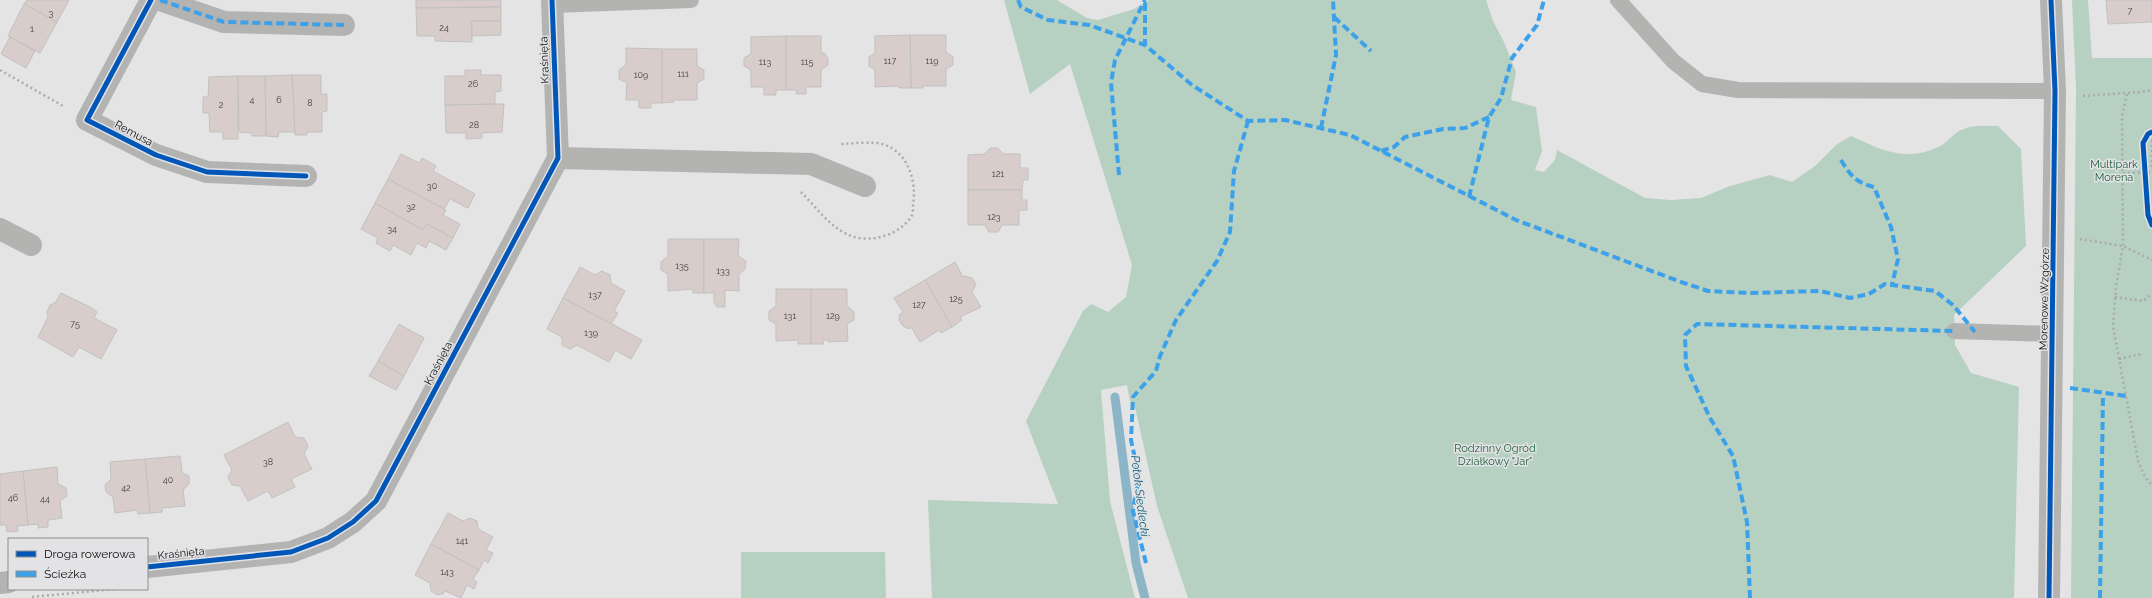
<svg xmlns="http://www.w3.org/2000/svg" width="2152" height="598" font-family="Raleway,sans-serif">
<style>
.green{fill:#b6d0c1}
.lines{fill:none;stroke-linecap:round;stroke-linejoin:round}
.stream{stroke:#8cb5c8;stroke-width:9}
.building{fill:#d8cdca;stroke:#c1c1c1}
.path{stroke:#aaa;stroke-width:2.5;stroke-dasharray:2 3;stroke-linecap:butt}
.service{stroke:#b3b3b2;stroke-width:16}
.minor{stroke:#b3b3b2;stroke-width:22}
.quiet{stroke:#3da1ea;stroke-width:4;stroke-dasharray:8 4;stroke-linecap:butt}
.cycleway-casing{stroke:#e3e3e6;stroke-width:8}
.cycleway{stroke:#0057b8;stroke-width:5}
.labels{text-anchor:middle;stroke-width:3;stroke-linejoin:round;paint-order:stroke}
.number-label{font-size:9px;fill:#42403f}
.street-label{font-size:11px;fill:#0e0f0f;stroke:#e3e3e6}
.park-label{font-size:11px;fill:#1e5c3d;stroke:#e3e3e6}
.water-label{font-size:12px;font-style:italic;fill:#135d79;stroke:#e3e3e6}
</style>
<rect width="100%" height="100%" fill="#e4e4e5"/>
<!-- green -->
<g class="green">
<path d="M1004,0H1057L1087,18L1098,20L1134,9L1149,0H1486L1493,21L1504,42L1516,72L1511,100L1536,107L1542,151L1535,170L1544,172L1555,160L1557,150L1645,198L1671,200L1701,198L1730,186L1770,175L1792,182L1815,166L1836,145L1851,136C1879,149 1905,162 1936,148C1946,145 1952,134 1961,130C1973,124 1986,126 1998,126L2021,149L2026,246L1954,315L1955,345L1971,373L2019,387L2014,598H1188L1157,506L1135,407L1131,406L1127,385L1101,390L1110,501L1135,598H932L928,500L1058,504L1026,421L1083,311L1091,304L1108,312L1126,297L1132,265L1070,64L1030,94Z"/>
<path d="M2072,0H2088L2092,58H2152V598H2071L2076,88Z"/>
<path d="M741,552H885L886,598H741Z"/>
</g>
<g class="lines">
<!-- stream -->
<path class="stream" d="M1115,397L1136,563L1145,598"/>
</g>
<!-- building -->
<g class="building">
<path d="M27,0H69L57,22L24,4Z"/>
<path d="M416,0H501V7L416,8Z"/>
<path d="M2106,0H2152V22L2108,24Z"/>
<path d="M24,4L57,22L40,53L8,36Z"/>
<path d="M501,7V21H472V42L435,41V36H417L416,8Z"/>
<path d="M472,21H501V35L472,36Z"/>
<path d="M910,35H946V52L953,57V65L946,69V86H922L923,88H911Z"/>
<path d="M910,35L911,88H899L898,86L875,87V70L869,66V57L875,53V36Z"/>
<path d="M786,36H821V53H824L828,58V65L821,70V87H806V94H796L797,90H786Z"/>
<path d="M786,36V90H776V95H764V87H751V70L744,66V58L751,54V37Z"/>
<path d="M10,37L35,51L26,68L1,54Z"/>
<path d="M626,48L662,49V103H651V108H639V100H626L627,83L619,79V70L626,65Z"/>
<path d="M662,49H697V66L704,70V79L697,83V100H673L674,102L662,103Z"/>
<path d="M465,70H481V75H501V91L495,92V104L445,105V76H465Z"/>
<path d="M292,75H321V94H327V111L322,112V132H307V135H295Z"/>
<path d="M292,75L295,132H279L278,137L266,136L265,76Z"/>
<path d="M238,76V139H223V132H210L209,113H203V97H208L209,77Z"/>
<path d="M238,76H265L266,136H252V133L239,132Z"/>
<path d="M504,104L502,132L482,133V138L466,139V133H446L445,105Z"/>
<path d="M990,148H998L1003,154H1020V168H1028V180H1023L1022,190H968V155L985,154Z"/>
<path d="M401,154L419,163L422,158L436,166L433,171L475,194L468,208L450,199L444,209L388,179Z"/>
<path d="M388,179L446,210L443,215L460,224L453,238L427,224L423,230L375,203Z"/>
<path d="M968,190H1022V200H1027V210H1019V225H1002L998,232H989L985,225H968Z"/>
<path d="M375,203L423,230L427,224L453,238L446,250L429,241L426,248L417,243L411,255L393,245L390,251L376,243L378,238L361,229Z"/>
<path d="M668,239H704V293H693V289L668,291V274L661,270V262L668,256Z"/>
<path d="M704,239H739L738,256L746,261L745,269L739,274V291L725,290V307H717L714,302V293H704Z"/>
<path d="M955,262L963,277L965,276L972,278L976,284L972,292L981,307L960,317L962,320L952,327L925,280Z"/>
<path d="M580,267L595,275L602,271L610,275L611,283L625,291L614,311L618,313L611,324L563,298Z"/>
<path d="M925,280L952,327L941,333L939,330L920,342L911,327L909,329L903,326L899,320L900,314L903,312L894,298Z"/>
<path d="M776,289H811V344H798V340L776,341V324L769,320V311L776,306Z"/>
<path d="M811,289H847V306L854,312V320L847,324L848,341L828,342V340H824L823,344H811Z"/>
<path d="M61,293L90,307L97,312L94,318L117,330L101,359L79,347L73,357L38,337L48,317L47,312L50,305L55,303Z"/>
<path d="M563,298L642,340L631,359L615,350L609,362L577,345L570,349L562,345V337L547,329Z"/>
<path d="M399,324L424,338L404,376L378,361Z"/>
<path d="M378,361L404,376L396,390L369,376Z"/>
<path d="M288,422L295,437L304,438L308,446L304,454L312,469L291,479L295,487L272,498L268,491L248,501L240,486L232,485L228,477L232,470L224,455Z"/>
<path d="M180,456L182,473L189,476V484L183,490L185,506L162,508V512L150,513L145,459Z"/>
<path d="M145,459L150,513L138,514L137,510L115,513L113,497L106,492L105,485L111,479L110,462Z"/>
<path d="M57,467L58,484L66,488L67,496L60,501L62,518L48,520V527L38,528V524L28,525L23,471Z"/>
<path d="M23,471L28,525L17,526L18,531L7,532L6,525H0V474Z"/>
<path d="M448,513L463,521L470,518L477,521L478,529L493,537L486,550L493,553L488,563L484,560L479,570L431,544Z"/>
<path d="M431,544L479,570L473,579L477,582L474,589L467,585L461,598L445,591L444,593L438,595L431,591L430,583L415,575Z"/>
</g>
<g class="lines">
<!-- path -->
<g class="path">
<path d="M0,70L63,106"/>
<path d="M2127,94L2122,116L2123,246L2116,286L2113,326L2138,461L2145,477L2152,485"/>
<path d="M2083,96L2140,92L2152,90"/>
<path d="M2152,140V167"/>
<path d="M2123,173L2152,172"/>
<path d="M801,192C813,204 828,224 843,232C863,245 897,238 911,217C913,214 913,209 913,205C917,181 908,151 882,144C871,141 850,144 839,144"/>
<path d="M2080,239L2123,246L2152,260"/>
<path d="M2115,297L2143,301L2152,294"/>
<path d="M2119,359L2142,354"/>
<path d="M32,597L115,589"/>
</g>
<!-- service -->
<g class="service">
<path d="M1618,0L1673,61L1702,84L1738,90L2055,91"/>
<path d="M552,5L691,0"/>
<path d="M1954,331L2053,334"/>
</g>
<!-- minor -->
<g class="minor">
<path d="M151,0L87,120L156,155L207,172L306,176"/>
<path d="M160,0L224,22L344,25"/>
<path d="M558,158L811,164L865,186"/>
<path d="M0,229L31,245"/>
<path d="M147,567L291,552L328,538L353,522L376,501L558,158L552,0"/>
<path d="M0,583L9,582"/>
<path d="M2049,598L2055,91L2051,0"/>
</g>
<!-- quiet -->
<g class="quiet">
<path d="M160,0L224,22L344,25"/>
<path d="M1018,0L1021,7L1048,20L1089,25L1145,45L1192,85L1248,121L1285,120L1350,135L1516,220L1681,282L1708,291L1750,293L1820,291L1850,298L1869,294L1885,284L1935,291L1953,305L1975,332"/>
<path d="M1145,3V45"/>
<path d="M1334,17L1371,51"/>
<path d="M1321,128L1336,55L1333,0"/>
<path d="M1381,151L1394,147L1405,137L1443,129L1465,128L1489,117"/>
<path d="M1841,160C1851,176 1855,182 1874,187L1891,227L1898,259L1892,285"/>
<path d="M1119,175L1111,83L1115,60L1145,0"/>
<path d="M1469,197L1489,117L1501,98L1512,58L1537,25L1544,0"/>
<path d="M2070,388L2126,396"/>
<path d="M1146,563L1133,511L1139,477L1131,440L1133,397L1156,371L1160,356L1176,320L1217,261L1230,232L1234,171L1248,121"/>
<path d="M1750,598L1747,522L1733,456L1710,418L1686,366L1685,335L1697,324L1954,331"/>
<path d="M2100,598L2103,394"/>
</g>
<defs>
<g id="cycleway">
<path d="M151,0L87,120L156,155L207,172L306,176"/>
<path d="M2152,132L2148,134L2143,143L2148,215L2152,225"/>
<path d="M147,567L291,552L328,538L353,522L376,501L558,158L552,0"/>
<path d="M2049,598L2055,91L2051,0"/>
</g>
</defs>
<!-- cycleway casing -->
<use href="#cycleway" class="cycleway-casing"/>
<!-- cycleway -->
<use href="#cycleway" class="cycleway"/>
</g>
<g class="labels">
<!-- number labels -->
<g class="number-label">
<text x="2130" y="14">7</text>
<text x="51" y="16">3</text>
<text x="444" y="31">24</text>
<text x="32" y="32">1</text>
<text x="890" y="64">117</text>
<text x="932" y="64">119</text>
<text x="765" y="65">113</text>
<text x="807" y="65">115</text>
<text x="683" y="77">111</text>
<text x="641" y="78">109</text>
<text x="473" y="87">26</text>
<text x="252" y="103">4</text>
<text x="279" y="103">6</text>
<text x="310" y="106">8</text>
<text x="221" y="108">2</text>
<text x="474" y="128">28</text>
<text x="998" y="177">121</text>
<text x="432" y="189">30</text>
<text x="411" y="210">32</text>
<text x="994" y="220">123</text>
<text x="392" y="232">34</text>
<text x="682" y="269">135</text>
<text x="723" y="274">133</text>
<text x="595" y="298">137</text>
<text x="956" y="302">125</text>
<text x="919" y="308">127</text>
<text x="790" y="319">131</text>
<text x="833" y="319">129</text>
<text x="75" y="327">75</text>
<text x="591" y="336">139</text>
<text x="268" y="465">38</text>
<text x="168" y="483">40</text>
<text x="126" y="491">42</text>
<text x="13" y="501">46</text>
<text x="45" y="502">44</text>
<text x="462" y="544">141</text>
<text x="447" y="575">143</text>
</g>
<!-- street labels -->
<g class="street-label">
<text transform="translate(544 60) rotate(-92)" y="4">Kraśnięta</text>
<text transform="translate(134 133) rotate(28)" y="4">Remusa</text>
<text transform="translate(2044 299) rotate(-89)" y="4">Morenowe Wzgórze</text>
<text transform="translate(438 363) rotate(-62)" y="4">Kraśnięta</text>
<text transform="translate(181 553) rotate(-6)" y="4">Kraśnięta</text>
</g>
<!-- park labels -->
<g class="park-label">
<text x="2114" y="168">Multipark<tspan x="2114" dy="13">Morena</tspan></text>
<text x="1495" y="452">Rodzinny Ogród<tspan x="1495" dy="13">Działkowy "Jar"</tspan></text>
</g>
<!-- water labels -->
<g class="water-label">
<text transform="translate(1140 496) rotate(83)" y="4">Potok Siedlecki</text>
</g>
</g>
<!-- legend -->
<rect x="8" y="538" width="140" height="52" fill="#e3e3e6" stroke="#8e8e90"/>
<rect x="16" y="551" width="20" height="6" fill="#0057b8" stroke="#8e8e90"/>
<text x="44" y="558" font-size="12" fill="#0e0f0f">Droga rowerowa</text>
<rect x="16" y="571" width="20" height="6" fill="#3da1ea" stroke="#8e8e90"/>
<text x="44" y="578" font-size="12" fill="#0e0f0f">Ścieżka</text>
</svg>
